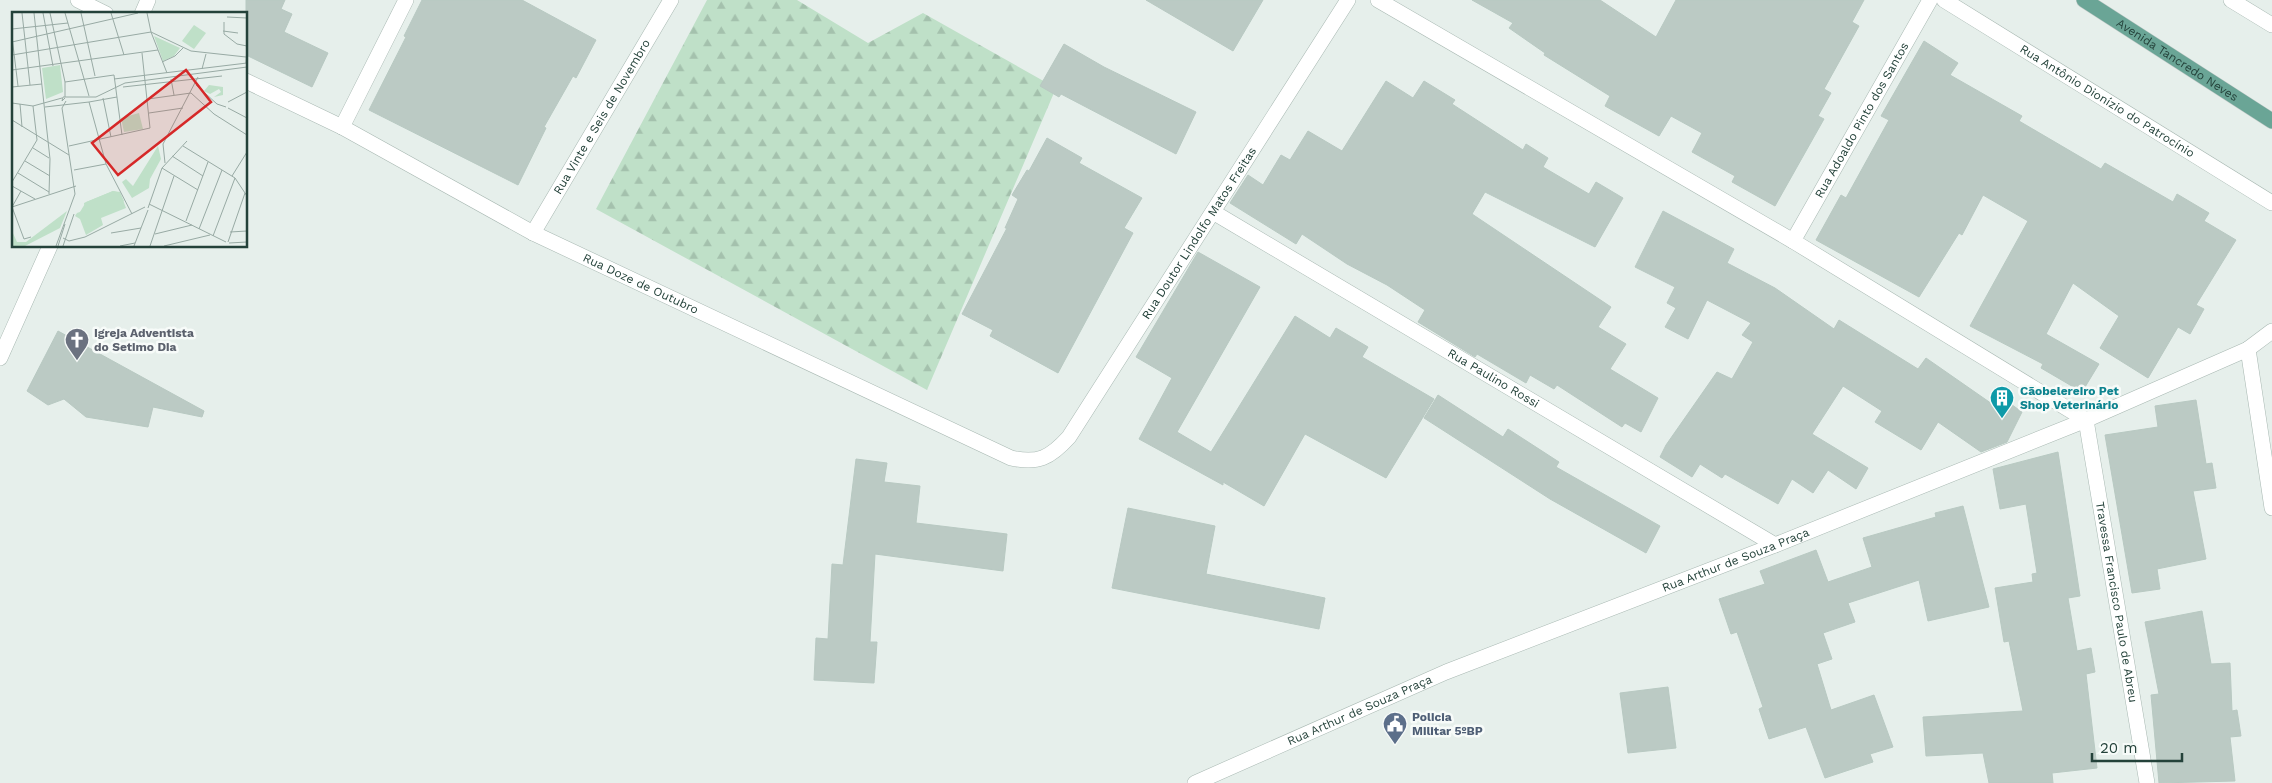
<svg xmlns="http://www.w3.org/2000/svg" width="2272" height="783" font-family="'Work Sans',sans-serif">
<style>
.forest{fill:url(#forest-firs)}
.building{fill:#bbcac4;stroke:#b8c9c2}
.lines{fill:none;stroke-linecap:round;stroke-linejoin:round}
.minor-casing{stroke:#a8b8b2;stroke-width:16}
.primary-casing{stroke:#c2cac8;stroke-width:16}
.minor{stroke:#fff;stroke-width:15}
.primary{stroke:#6aa596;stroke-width:15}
.labels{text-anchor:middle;stroke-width:5;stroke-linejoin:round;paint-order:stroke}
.street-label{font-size:12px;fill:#24423a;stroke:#f7fbf9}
.worship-label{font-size:12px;font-weight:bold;fill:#5b616d;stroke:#f7fbf9;text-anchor:start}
.culture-label{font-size:12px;font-weight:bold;fill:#0d838f;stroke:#f7fbf9;text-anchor:start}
.service-label{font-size:12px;font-weight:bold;fill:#4e5e75;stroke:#f7fbf9;text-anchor:start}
.inset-road{fill:none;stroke:#98aaa4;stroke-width:1}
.view{fill:#d62828;fill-opacity:0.15;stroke:#d62828;stroke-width:2.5}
.inset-edge{fill:none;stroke:#24423a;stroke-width:2.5}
</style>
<defs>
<pattern id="forest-firs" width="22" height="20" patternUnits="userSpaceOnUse" patternTransform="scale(1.25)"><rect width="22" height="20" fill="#bfe0c8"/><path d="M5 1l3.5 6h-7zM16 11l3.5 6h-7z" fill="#a4c1ad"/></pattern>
</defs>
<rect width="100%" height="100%" fill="#e6efeb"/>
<!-- forest -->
<path class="forest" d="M707,0H797L868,43L923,13L1056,88L927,390L596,209Z"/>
<!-- building -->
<g class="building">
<path d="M246,0H285L281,9L292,14L284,32L328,53L312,87L246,55Z"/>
<path d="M422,0H522L596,40L576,78L573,76L544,127L546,128L518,185L369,110L406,37L404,36Z"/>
<path d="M1146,0H1263L1233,51Z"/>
<path d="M1472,0H1600L1656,37L1676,0H1864L1852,22L1859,26L1824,89L1831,93L1818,116L1824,119L1775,206L1732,182L1735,176L1692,152L1702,133L1671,116L1659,136L1605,106L1610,96L1544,55L1545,53L1509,28L1513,23Z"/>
<path d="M1924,41L1958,63L1950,75L2022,116L2019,121L2101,169L2105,163L2173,202L2177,194L2209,213L2204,221L2236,240L2196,305L2204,309L2190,334L2178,327L2148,378L2100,348L2119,316L2073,283L2046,334L2099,364L2082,392L2041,368L2043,364L1970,326L2028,221L1983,195L1962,235L1959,233L1919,297L1816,240L1841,195L1846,198L1889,120L1881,116Z"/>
<path d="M1064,44L1104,67L1196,112L1176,154L1061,94L1059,97L1040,86Z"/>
<path d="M1386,81L1413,98L1424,81L1455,100L1452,104L1523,150L1526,144L1548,158L1543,167L1589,194L1596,182L1623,198L1595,247L1485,192L1472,214L1611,307L1598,327L1626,344L1610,369L1658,398L1641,432L1625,423L1622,427L1557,385L1554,389L1530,375L1526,383L1477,354L1475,357L1418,322L1425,310L1387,285L1347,264L1302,234L1296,244L1230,203L1248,175L1263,185L1281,155L1290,160L1308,131L1342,151Z"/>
<path d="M1047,138L1082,158L1079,163L1142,198L1124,228L1133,233L1058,373L990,336L993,330L962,314L1007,228H1005L1018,199L1012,195L1027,170L1029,171Z"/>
<path d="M1663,211L1734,249L1727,263L1775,288L1834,329L1839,320L1918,369L1926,358L1995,406L2001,397L2022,412L2007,442L1981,452L1938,422L1921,450L1875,422L1882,411L1843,386L1812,434L1868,468L1856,489L1828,470L1813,493L1792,479L1778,504L1725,474L1722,478L1700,464L1692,477L1660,457L1666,445L1717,372L1732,379L1753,342L1742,335L1751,323L1707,300L1688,339L1665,327L1676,308L1667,303L1675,287L1635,267Z"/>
<path d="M1198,252L1260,287L1177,432L1211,452L1295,316L1330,338L1336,328L1368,347L1362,357L1434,399L1386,478L1305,434L1264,506L1223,482V485L1139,439L1172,378L1136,357Z"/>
<path d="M58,331L204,411L202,417L153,407L148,427L86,417L64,399L48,405L27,391Z"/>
<path d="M1438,395L1503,437L1508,429L1559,462L1556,467L1660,526L1646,553L1550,499L1424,418Z"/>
<path d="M2196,400L2206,464L2212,463L2216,488L2193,491L2206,559L2157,569L2160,589L2132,593L2105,435L2158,427L2155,406Z"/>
<path d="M2058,452L2080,596L2068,598L2077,651L2091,648L2095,672L2086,674L2097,768L2052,773L2053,783H1989L1983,753L1926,756L1923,717L2023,711L2009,641L2004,642L1995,588L2033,582L2032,574L2037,573L2026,504L2000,509L1993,469Z"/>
<path d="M856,459L887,463L884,482L920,486L916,523L1007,534L1003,571L875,554L870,642H877L874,683L814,680L816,638L828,639L832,564L843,565Z"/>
<path d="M1963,506L1989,607L1928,621L1919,580L1848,603L1855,622L1823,633L1832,659L1817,664L1831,710L1874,695L1893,747L1870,754L1873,762L1825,778L1806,727L1769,739L1759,709L1763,707L1737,632L1731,634L1719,599L1765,584L1760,571L1816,550L1828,582L1872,567L1863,538L1936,517L1935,513Z"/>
<path d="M1128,508L1215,526L1206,574L1325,598L1319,629L1112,588Z"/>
<path d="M2202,611L2211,664L2230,663L2232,711L2237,710L2241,736L2230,737L2235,781L2159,783L2151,695L2159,694L2145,622Z"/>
<path d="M1668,687L1676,748L1628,753L1620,693Z"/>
</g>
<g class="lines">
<defs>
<g id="minor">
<path d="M78,0L106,14"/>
<path id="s1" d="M1378,0L1793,241L2086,420L2147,783"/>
<path id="s2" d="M1944,0L2272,203"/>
<path d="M2231,0L2272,25"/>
<path d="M142,14L148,0"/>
<path id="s3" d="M246,81L342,127L533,233L1011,458C1038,464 1050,458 1069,437L1348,0"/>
<path d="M342,127L406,0"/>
<path id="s4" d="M1213,212L1775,545"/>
<path id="s5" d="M533,233L671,0"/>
<path id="s6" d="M1793,241L1930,0"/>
<path d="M2248,349L2272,508"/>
<path d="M0,358L50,246"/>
<path id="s7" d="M1195,783L1446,672L1775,545L2086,420L2248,349L2272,331"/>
</g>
<g id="primary">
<path id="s8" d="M2084,0L2272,121"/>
</g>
</defs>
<!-- minor casing -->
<use href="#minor" class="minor-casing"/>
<!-- primary casing -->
<use href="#primary" class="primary-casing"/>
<!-- minor -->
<use href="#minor" class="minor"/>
<!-- primary -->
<use href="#primary" class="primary"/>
</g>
<!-- icons -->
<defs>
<symbol id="church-pin" viewBox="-11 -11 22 30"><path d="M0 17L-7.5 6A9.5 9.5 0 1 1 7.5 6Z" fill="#6b7280" stroke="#f7fbf9"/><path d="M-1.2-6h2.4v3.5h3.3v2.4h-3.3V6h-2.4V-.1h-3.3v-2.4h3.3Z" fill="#fff"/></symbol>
<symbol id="building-pin" viewBox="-11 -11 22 30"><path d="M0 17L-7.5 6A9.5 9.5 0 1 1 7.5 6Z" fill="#0f9aa8" stroke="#f7fbf9"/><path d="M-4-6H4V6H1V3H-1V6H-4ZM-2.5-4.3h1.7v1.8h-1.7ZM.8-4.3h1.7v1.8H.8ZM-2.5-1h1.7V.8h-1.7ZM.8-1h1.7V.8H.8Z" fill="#fff"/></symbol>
<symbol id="civic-pin" viewBox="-11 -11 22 30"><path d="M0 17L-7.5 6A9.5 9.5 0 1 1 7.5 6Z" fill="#5c6f8a" stroke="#f7fbf9"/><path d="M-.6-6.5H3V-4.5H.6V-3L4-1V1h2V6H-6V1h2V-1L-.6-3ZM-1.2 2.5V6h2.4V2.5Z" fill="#fff"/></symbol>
</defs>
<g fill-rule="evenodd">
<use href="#church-pin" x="63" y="326" width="28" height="38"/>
<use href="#building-pin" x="1988" y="384" width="28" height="38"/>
<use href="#civic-pin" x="1381" y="710" width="28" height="38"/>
</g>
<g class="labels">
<!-- street labels -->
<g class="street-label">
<text dy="4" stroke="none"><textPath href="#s8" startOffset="111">Avenida Tancredo Neves</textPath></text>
<text dy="4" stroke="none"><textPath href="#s2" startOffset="192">Rua Antônio Dionízio do Patrocínio</textPath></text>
<text dy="4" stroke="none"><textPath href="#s5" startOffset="135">Rua Vinte e Seis de Novembro</textPath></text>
<text dy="4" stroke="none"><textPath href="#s6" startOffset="139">Rua Adoaldo Pinto dos Santos</textPath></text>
<text dy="4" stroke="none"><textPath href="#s3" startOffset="1161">Rua Doutor Lindolfo Matos Freitas</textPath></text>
<text dy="4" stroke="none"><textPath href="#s3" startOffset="444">Rua Doze de Outubro</textPath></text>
<text dy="4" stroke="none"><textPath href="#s4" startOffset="326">Rua Paulino Rossi</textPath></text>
<text dy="4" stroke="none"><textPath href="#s7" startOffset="585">Rua Arthur de Souza Praça</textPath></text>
<text dy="4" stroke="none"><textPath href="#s1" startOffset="1008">Travessa Francisco Paulo de Abreu</textPath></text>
<text dy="4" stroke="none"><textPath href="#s7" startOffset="180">Rua Arthur de Souza Praça</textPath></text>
</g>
<!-- worship labels -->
<g class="worship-label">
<text x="94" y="337">Igreja Adventista<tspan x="94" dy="14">do Setimo Dia</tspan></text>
</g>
<!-- culture labels -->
<g class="culture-label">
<text x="2020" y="395">Cãobelereiro Pet<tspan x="2020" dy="14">Shop Veterinário</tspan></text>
</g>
<!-- service labels -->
<g class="service-label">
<text x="1412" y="721">Policia<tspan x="1412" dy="14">Militar 5ºBP</tspan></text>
</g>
</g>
<!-- overview -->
<g transform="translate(12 12)">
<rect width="235" height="235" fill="#e6efeb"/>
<path d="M182,13L194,21L182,37L170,29ZM142,24L168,36L162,44L151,49ZM48,53L51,80L34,87L30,56ZM101,179L108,180L114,196L89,206L91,213L74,223L68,207L63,204L65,201L73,198L72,191Z" fill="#bfe0c8"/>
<path d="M197,73L211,75V83L202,85L209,80L207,77L198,82L192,79ZM127,101L131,117L112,120L109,106ZM146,134L149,147L138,167L137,176L120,186L110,170L114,167L121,174ZM101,179L108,181L112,189L109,192L84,195L74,203L68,200L74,190ZM55,199L48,216L13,234H0V219L5,230H14Z" fill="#bfe0c8"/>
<path class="inset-road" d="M10,1L18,73M22,1L38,147L37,182M31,1L41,54M38,1L53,70V85M53,1L77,84M69,1L83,64M99,1L112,43M135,1L139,20L155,61M215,5L235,6M212,10V22L225,32L235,34M0,17L56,11M211,19L226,21M139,20L179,39L234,45M0,25L6,74M0,30L126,1M0,43L139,20M150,50L163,44L171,36M234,51L235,34M190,57L194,42M0,58L146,38M102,67L235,51M159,67L162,83M53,70L102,63L110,123M184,73L205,92L214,95M0,75L30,72M111,75L210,64M105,85L77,90L94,152L120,202M53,86L50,89L51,85H84L113,71L235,55M91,86L99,125M136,87L179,81L202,102L235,123M216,90L235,80M0,91L21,94L50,86M8,92L10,115M33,95L77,90M216,96L235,106M137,101L171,96M0,108L57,143M57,134L138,116L130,41M171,134L223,166L235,184M21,136L37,146M160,144L191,164M13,149L38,164M153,151L151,132L186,65M150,156L186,178M62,158L94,152M6,161L37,180M220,164L235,140M0,170L25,128L21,94M0,174L23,187M9,179L0,195L12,227L19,225M137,192L214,230M0,195L64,174M136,196L150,156L175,129M174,209L196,150M187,217L210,158M218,220L235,219M99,221L129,216M143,222L180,213M201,224L223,166M51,226L57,229L73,225L133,195M216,230L233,181M217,231L235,230M44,234L63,182L50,96L54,89M46,234L53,212M51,234L62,202M108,234L123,231M122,234L136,198M138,234L162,164M152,234L198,223"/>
<path class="view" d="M174,58L199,90L106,163L80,131Z"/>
<rect width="235" height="235" class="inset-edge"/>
</g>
<!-- scale -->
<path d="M2092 753v8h90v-8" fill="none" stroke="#24423a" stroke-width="2.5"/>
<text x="2100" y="753" font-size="15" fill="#24423a" stroke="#f7fbf9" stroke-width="4" paint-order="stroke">20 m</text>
</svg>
